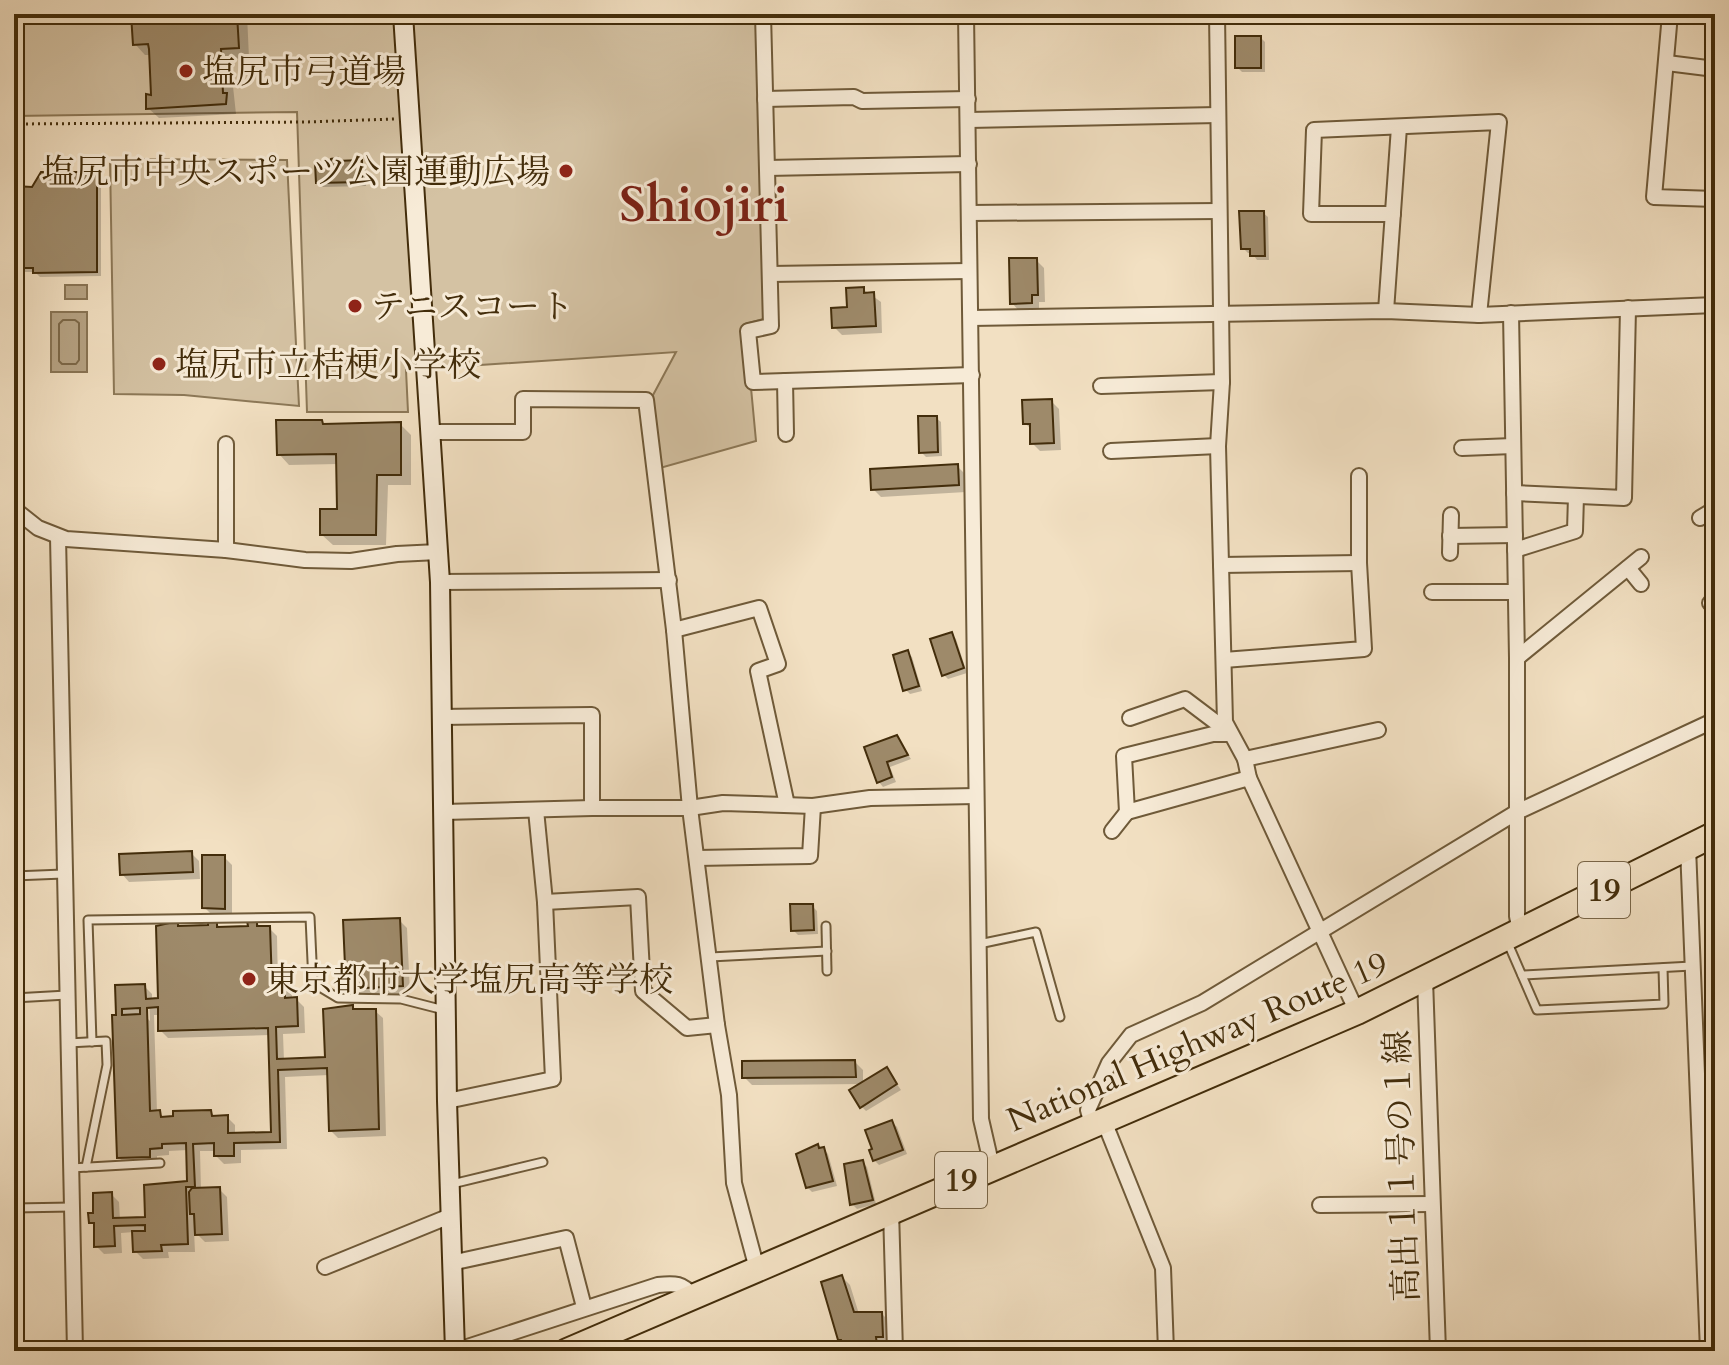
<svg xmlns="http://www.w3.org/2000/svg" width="1729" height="1365" font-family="Cardo,'Noto Serif JP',serif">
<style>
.green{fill:#d4c2a3;stroke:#8c7857;stroke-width:2}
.water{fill:#b6a384;stroke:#887454;stroke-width:2}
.shadow{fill:#0003;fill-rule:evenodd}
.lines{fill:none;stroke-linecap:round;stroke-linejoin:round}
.shore{stroke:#7c6848;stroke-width:2}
.building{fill:#9e8a6a;stroke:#432d0b;stroke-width:2;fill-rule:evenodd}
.lane-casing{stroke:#6f5a39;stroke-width:11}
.street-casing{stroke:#6f5a39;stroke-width:18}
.secondary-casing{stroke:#432d0b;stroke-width:22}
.highway-casing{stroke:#432d0b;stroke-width:28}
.path{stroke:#432d0b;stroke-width:3;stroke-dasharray:2 4;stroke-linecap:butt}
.lane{stroke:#f7ebd7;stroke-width:7}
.street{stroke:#f7ebd7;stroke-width:14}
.secondary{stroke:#f7ebd7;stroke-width:18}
.highway{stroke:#f2e0c2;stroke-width:24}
.poi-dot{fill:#8f2418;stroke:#f7ebd7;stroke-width:3}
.labels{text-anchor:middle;stroke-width:6;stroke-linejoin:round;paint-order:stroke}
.shield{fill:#f7ebd7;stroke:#796648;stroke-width:2}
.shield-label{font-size:32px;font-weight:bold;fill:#432d0b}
.poi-label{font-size:34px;fill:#432d0b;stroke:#f7ebd7;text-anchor:start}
.street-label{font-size:34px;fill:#432d0b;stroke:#f7ebd7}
.town-label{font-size:50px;font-weight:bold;fill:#7a1f14;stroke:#f7ebd7}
</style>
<rect width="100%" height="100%" fill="#f2e0c2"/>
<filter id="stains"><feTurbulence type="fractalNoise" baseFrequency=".0025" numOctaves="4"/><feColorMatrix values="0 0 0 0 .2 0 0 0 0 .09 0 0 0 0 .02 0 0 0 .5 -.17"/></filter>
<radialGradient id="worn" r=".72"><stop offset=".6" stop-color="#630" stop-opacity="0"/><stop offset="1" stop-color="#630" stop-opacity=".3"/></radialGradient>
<!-- green -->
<g class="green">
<path d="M14,14H758L767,318L745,324L756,441L660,468L652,397L676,352L406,370L408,412H307L297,112L14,116Z"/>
<path d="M110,159L287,160L299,406L184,395L114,394Z"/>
</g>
<!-- water -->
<g class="water">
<rect x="65" y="285" width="22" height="14"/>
<rect x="51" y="312" width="36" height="60"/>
</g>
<!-- shadow -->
<g class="shadow">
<path d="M133,14H247L249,58L230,59L236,114L159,118L148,108L153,97L151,55H145L135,44Z"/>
<path d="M1261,38L1265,42V72H1242L1237,67Z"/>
<path d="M336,160L339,163L361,162L366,167V186L323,187L318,183Z"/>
<path d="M96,174L101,179V276L40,277L35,272H23V339H14V260H17L33,189Z"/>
<path d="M1263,213L1268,217L1269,260H1257L1252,253H1248L1243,248Z"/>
<path d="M1036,260L1044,268L1045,302H1039V311H1019L1012,303Z"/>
<path d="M863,289L881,302L882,333L842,335L834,327Z"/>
<path d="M1051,401L1059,409L1061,450L1040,451L1032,443V430L1025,423Z"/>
<path d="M936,418L941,422L942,456L926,457L921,452Z"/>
<path d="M322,422L326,426L400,424L411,435V485H388L386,545H333L322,535L339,511L338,464L289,465L279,454Z"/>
<path d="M957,466L965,474L966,492L881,497L873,489Z"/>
<path d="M951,634L956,639L967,673L948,679L943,674Z"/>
<path d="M908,653L912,657L922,691L910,694L905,689Z"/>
<path d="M897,738L911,759L890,767L896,782L883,787L879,782Z"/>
<path d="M191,853L199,861L200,879L129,882L122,874Z"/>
<path d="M224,857L232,865V916L212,915L204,907Z"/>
<path d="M812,906L817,911L818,934L798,935L793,930Z"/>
<path d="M399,920L407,928L410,994L356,996L348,988Z"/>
<path d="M256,922L262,928H269L277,936L278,987H284L292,995V1000L296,999L304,1007L305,1033L283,1034L284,1061L327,1059L352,1007L356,1011H375L383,1018L386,1136L338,1138L330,1130L329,1075L285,1077L287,1149L241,1150V1163L224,1164L216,1156V1151H200L201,1190L219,1189L227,1197L229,1241L205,1242L194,1231L195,1252H168L169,1258L143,1259L135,1251L134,1232L121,1233L122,1253L104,1254L96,1246V1227L91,1222L111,1194L119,1202L120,1220L147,1219L189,1183L188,1150L169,1151V1155L157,1156V1165H127L119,1158L117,987L144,986L152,994V1001L160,1000L177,923L182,928L210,927L216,923L222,929L250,928ZM145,998H149L150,1021L145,1016ZM154,1015H160V1030L168,1038L270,1035L273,1134L235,1135V1125L227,1117L216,1118L211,1112L166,1119L157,1112Z"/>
<path d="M855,1062L863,1070V1084L752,1085L744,1077Z"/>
<path d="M887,1070L901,1090L866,1111L861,1106Z"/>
<path d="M892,1122L897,1127L907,1154L879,1165L874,1160Z"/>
<path d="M824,1149L828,1154L837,1186L812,1192L807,1187L821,1150Z"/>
<path d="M862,1162L867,1167L876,1204L857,1209L852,1204Z"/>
<path d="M842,1277L850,1285L859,1314H882L890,1322V1344H883L884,1351H851L844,1345Z"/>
</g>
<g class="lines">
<!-- shore -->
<path class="shore" d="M63,320H75L79,323V360L76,364H62L59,361V324Z"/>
</g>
<!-- building -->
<g class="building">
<path d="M131,14H237L239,48L221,49L223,93H227L226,104L146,109V94L151,95L149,49L148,44L133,45Z"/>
<rect x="1235" y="36" width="26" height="32"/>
<path d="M337,158L336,161L362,160V182L316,183L315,163H330L331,159Z"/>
<path d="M41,172H97V272L33,273V268H19V335H14L15,186L32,187Z"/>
<path d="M1239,211H1264L1265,256H1250V249H1241Z"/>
<path d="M1009,258H1037L1038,295H1032V303L1010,304Z"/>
<path d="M864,287V293L874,292L876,326L832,328L831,308L847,307L846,288Z"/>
<path d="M1052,399L1054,443L1030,444V424H1023L1022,400Z"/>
<path d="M918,416H937L938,452L919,453Z"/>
<path d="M276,420H322L323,424L401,422V475H377L376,535H320V509H337L336,454L277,455Z"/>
<path d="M958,464L959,485L871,490L870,469Z"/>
<path d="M952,632L964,668L942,676L930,639Z"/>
<path d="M908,650L919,686L903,691L893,655Z"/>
<path d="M897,735L908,755L887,762L892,777L877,783L864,747Z"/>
<path d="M192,851L193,872L120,875L119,854Z"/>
<path d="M202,855H225V909L202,908Z"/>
<path d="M790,904H813L814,930L791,931Z"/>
<path d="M400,918L403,986L346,989L343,920Z"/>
<path d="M257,920V926H270L272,985H285V998L297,997L298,1026L276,1027L277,1059L325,1057L323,1009L353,1005V1009H376L379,1129L329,1131L327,1068L278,1070L280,1142L234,1143V1156H214V1143L193,1144L195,1187H186L188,1244L161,1245L162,1251L133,1252L132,1231H145V1225L114,1226L115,1246L94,1247V1223H89L88,1213H93V1193L112,1192L113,1218L145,1217L144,1185L187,1181L186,1143L162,1144V1148L150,1149V1157L117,1158L112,1015H116L115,985L145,984L146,999L158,998L156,926L178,921V926L208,925V921H217V927L248,926L247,921ZM158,1007V1031L268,1028L271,1132L228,1133V1115L212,1116L211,1110L173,1111V1116L161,1117L160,1110L150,1111L147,1008ZM140,1008V1014L122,1015V1009Z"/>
<path d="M855,1060L856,1077L742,1078V1061Z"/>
<path d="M887,1067L897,1084L860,1108L849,1090Z"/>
<path d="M892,1120L903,1150L873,1161L869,1150L872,1149L865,1130Z"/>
<path d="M818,1144L819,1148L824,1147L833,1181L806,1188L796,1154Z"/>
<path d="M863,1160L873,1200L850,1205L844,1164Z"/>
<path d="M220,1187L222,1234L195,1235L194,1214H190L189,1192L192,1188Z"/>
<path d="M842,1275L854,1312H882L883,1337H876L877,1345L842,1346L841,1340H838L821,1282Z"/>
</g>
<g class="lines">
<defs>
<g id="lane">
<path d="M14,876L63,874"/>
<path d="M826,926L827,971"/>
<path d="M1507,941L1537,1010L1664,1004L1663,968"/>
<path d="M979,944L1036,932L1060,1017"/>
<path d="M710,957L827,951"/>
<path d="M1522,975L1692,966"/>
<path d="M14,998L67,995"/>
<path d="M92,1042L88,920L310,917L313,983L338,998L401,999L444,1010"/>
<path d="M68,1043L106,1041L107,1065L86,1167"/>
<path d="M71,1168L160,1163"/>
<path d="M452,1184L543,1162"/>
<path d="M14,1208L72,1207"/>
</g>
<g id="street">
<path d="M763,14L771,326L748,331L753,382L972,375"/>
<path d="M966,14L981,1119L992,1167"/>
<path d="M1217,14L1222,382L1218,446L1225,722L1245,759L1249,778L1357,1012"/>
<path d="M1670,14L1654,197L1715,199"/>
<path d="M1667,63L1715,69"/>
<path d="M765,99L854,97L862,101L968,99"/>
<path d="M969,120L1218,115"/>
<path d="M767,168L969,164"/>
<path d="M970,213L1219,211"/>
<path d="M1393,214H1311L1314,130L1499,122L1479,315"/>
<path d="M770,274L969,271"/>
<path d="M1386,311L1399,127"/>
<path d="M1511,313L1517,658V916L1520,932"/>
<path d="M971,318L1386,311L1479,315L1715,305"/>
<path d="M785,381L786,434"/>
<path d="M1101,386L1222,382"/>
<path d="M431,432H523V399L646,400L674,630L690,808L717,1025L729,1095L734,1183L757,1269"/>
<path d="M1462,448L1513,446"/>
<path d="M1111,451L1218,446"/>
<path d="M1514,493L1624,498L1628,308"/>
<path d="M14,509L38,528L66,539L226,550L305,560L351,561L397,554L438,552"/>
<path d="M1700,518L1715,509"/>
<path d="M1450,536L1515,535"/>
<path d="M58,537L75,1351"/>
<path d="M226,550V444"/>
<path d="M1515,550L1575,531L1576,496"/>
<path d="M1450,553L1451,515"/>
<path d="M1221,565L1359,563"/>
<path d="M1628,568L1641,584"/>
<path d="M440,582L669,580"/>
<path d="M1432,592H1514"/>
<path d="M1710,603L1715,601"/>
<path d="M674,630L759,608L778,664L758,671L787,805"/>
<path d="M1517,658L1641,557"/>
<path d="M1224,660L1364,649L1359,563V476"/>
<path d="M441,717L592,715V808"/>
<path d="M1130,718L1185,699L1230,733"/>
<path d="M1230,734H1213L1124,756L1127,812L1249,778"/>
<path d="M1245,759L1378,730"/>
<path d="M444,812L592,808H690L723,803L813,806L870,798L976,796"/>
<path d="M1112,831L1127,812"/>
<path d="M1688,847L1708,1351"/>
<path d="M697,858L810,856L813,806"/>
<path d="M545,902L638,897L643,991L687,1028L717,1025"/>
<path d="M1425,979L1438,1351"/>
<path d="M447,1101L553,1079L545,902L536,810"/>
<path d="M1104,1121L1163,1268L1166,1351"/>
<path d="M1092,1125L1088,1110L1109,1063L1131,1035L1202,1003L1517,812L1715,720"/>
<path d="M1320,1205L1432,1204"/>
<path d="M891,1210L895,1351"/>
<path d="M451,1263L566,1238L584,1307"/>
<path d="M325,1267L450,1216"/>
<path d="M455,1351L658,1285C674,1283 684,1283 693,1297"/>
</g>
<path id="secondary" d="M403,14L440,582L447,1101L455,1351"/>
<path id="highway" d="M567,1351L1357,1012L1715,834"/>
</defs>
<!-- lane casing -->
<use href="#lane" class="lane-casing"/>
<!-- street casing -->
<use href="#street" class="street-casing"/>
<!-- secondary casing -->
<use href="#secondary" class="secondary-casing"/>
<!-- highway casing -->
<use href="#highway" class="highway-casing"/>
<!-- path -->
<path class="path" d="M14,124L305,122L394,119"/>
<!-- lane -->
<use href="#lane" class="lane"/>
<!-- street -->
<use href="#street" class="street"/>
<!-- secondary -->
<use href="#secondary" class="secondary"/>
<!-- highway -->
<use href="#highway" class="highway"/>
</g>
<!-- markers -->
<g class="poi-dot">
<circle cx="186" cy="71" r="8"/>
<circle cx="566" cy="171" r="8"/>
<circle cx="355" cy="306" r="8"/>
<circle cx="159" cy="364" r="8"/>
<circle cx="249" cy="979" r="8"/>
</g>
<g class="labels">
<!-- shield labels -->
<g class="shield">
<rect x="1578" y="862" width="52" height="56" rx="6"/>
<rect x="935" y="1152" width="52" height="56" rx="6"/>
</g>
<g class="shield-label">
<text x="1604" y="901">19</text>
<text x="961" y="1191">19</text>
</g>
<!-- poi labels -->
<g class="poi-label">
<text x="202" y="83">塩尻市弓道場</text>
<text x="550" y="183" text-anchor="end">塩尻市中央スポーツ公園運動広場</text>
<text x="371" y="318">テニスコート</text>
<text x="175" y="376">塩尻市立桔梗小学校</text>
<text x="265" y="991">東京都市大学塩尻高等学校</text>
</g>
<!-- street labels -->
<g class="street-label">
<text transform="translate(1197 1041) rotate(-23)" y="12">National Highway Route 19</text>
<text transform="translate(1401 1166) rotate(-92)" y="12">高出１１号の１線</text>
</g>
<!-- town labels -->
<g class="town-label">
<text x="704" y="221">Shiojiri</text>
</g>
</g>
<!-- margin -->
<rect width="1729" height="1365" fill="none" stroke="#f2e0c2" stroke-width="48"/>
<rect x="16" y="16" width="1697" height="1333" fill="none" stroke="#432d0b" stroke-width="4"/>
<rect x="24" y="24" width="1681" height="1317" fill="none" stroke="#432d0b" stroke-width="2"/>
<rect width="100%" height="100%" filter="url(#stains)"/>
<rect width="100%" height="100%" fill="url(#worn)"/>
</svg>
